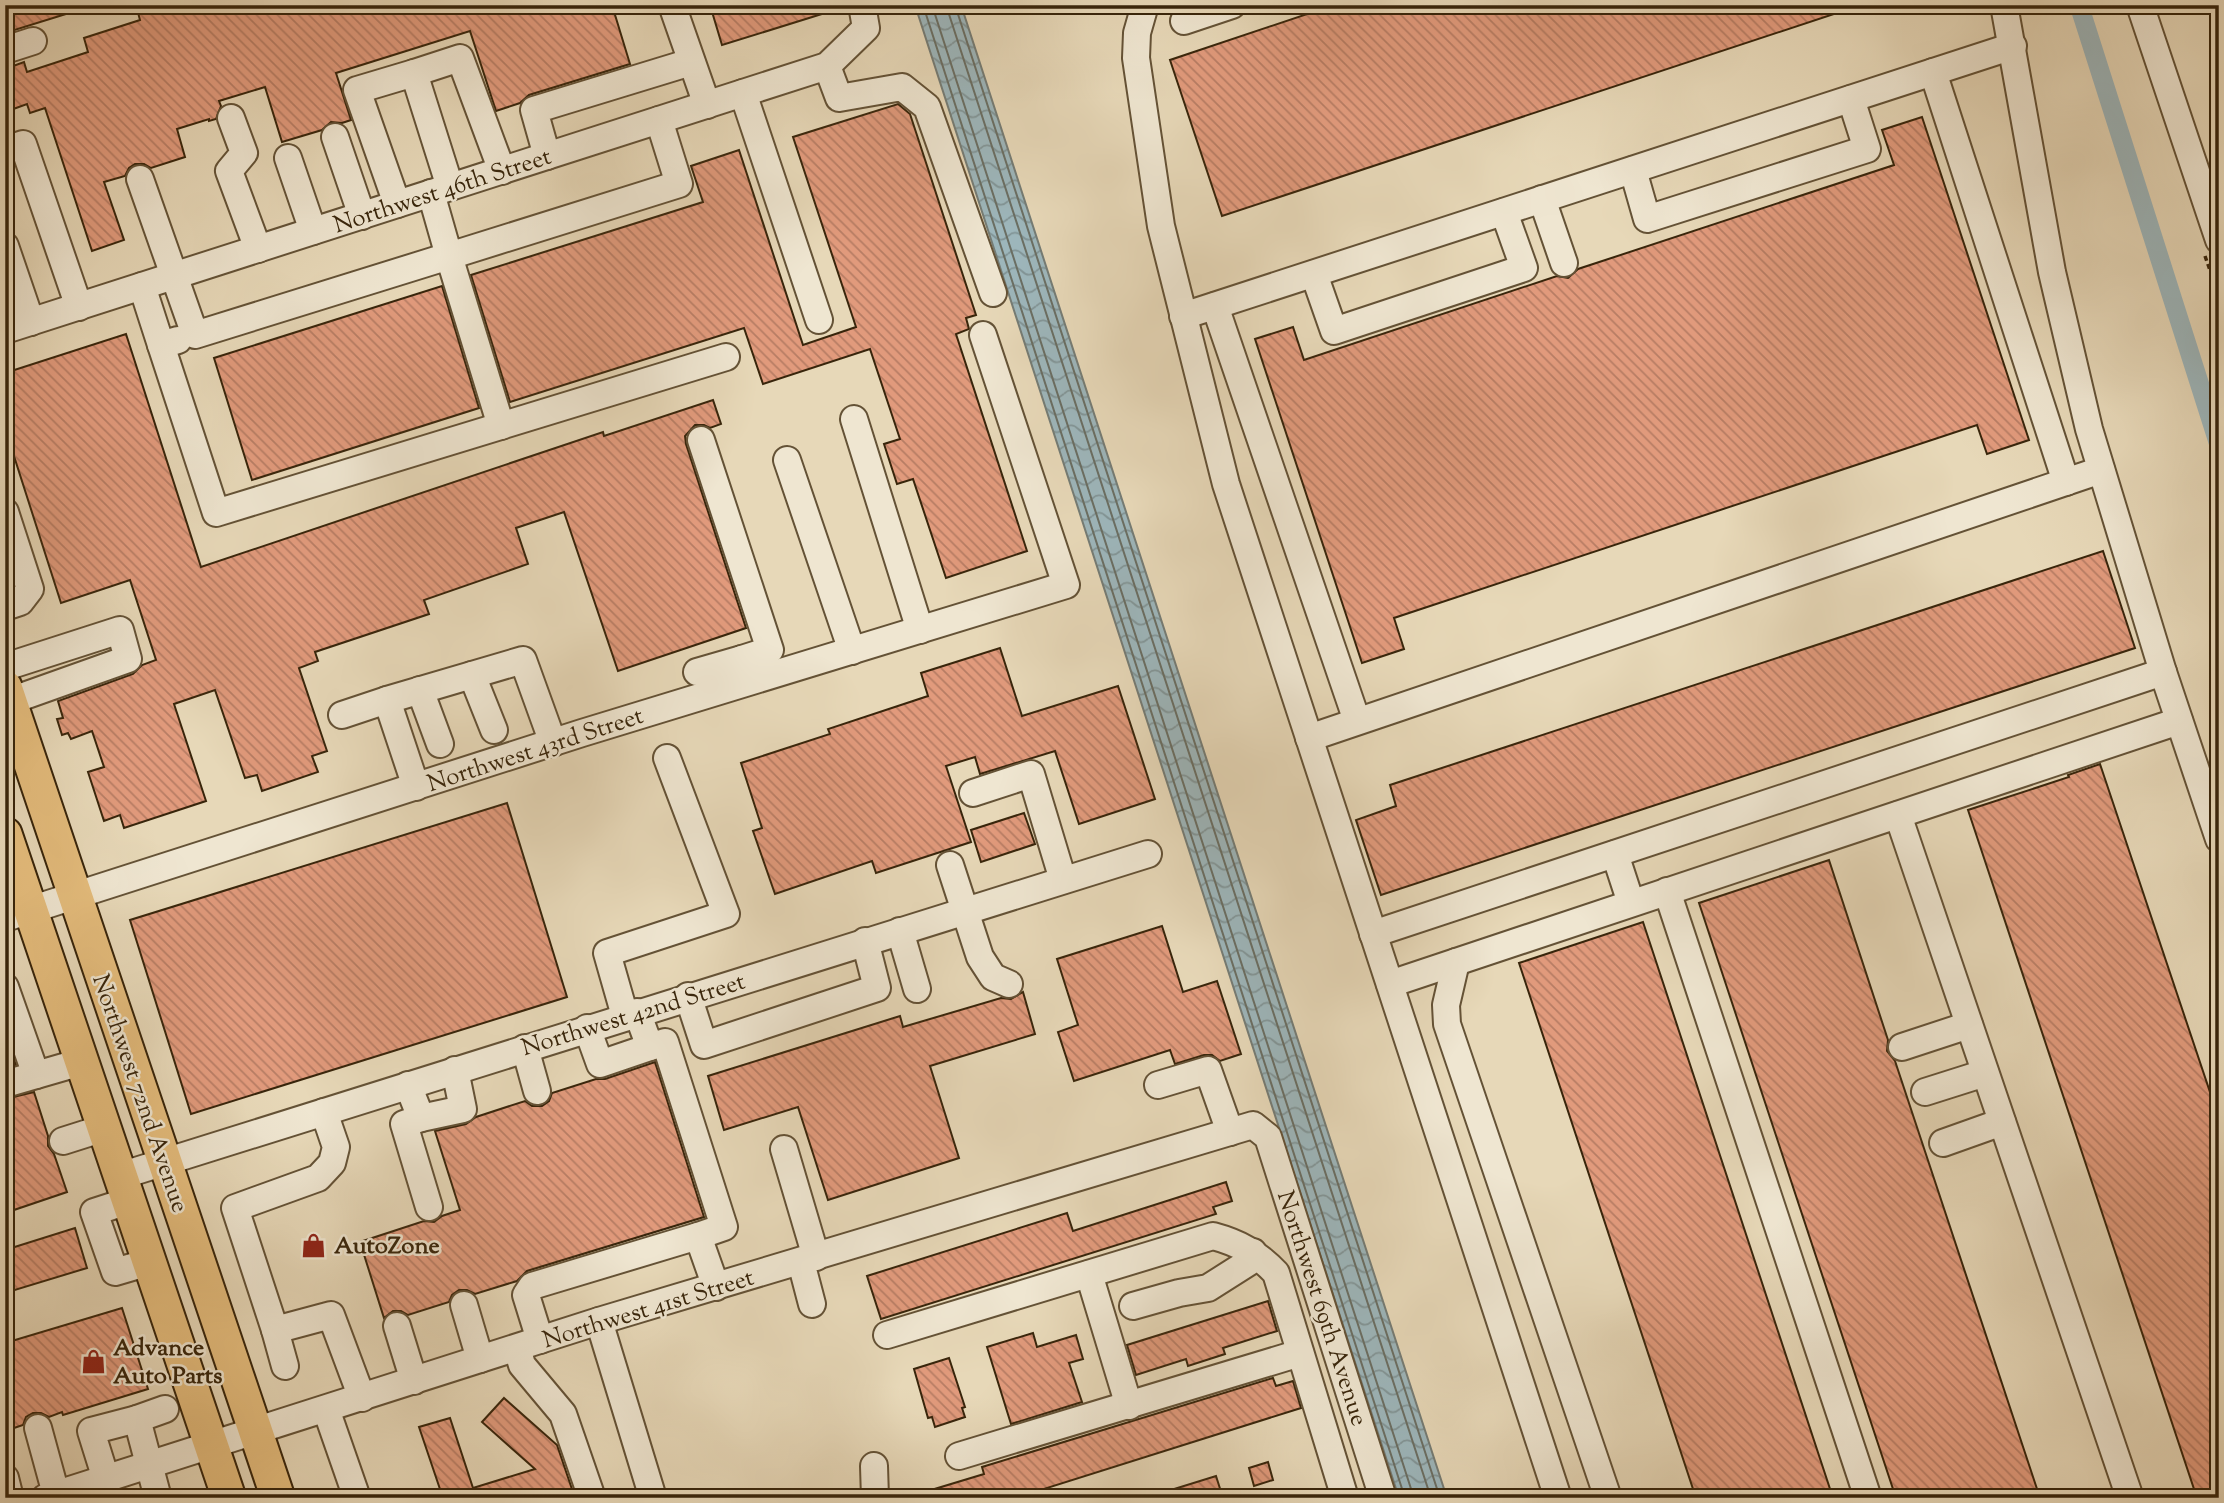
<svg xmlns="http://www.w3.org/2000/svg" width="2224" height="1503" font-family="'Sorts Mill Goudy',serif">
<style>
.water{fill:url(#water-waves);stroke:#757c75;stroke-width:2}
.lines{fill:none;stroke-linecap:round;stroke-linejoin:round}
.shore{stroke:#6a6e63;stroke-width:2}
.canal{stroke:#9db6bb;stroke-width:19}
.building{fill:url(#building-back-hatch);stroke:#38250b;stroke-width:2}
.minor-casing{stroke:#645236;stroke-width:30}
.major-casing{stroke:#38250b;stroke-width:37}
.path{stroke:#38250b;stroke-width:3.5;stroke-dasharray:5 3.5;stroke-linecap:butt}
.minor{stroke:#efe6d1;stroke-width:26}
.major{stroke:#e4bc7c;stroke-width:33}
.labels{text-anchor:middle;stroke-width:5;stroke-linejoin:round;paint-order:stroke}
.street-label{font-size:24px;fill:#38250b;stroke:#efe6d1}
.poi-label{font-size:24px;font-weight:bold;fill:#38250b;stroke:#efe6d1;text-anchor:start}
</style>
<defs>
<pattern id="water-waves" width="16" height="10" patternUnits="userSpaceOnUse" patternTransform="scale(1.75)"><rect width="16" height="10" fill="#9db6bb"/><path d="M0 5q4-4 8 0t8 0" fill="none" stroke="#819496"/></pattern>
<pattern id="building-back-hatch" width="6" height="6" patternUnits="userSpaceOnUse" patternTransform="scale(1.75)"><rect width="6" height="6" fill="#e19a7c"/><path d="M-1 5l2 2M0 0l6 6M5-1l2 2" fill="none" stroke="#b77d64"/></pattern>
</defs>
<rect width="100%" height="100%" fill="#e7d8b8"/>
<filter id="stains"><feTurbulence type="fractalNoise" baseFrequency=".00286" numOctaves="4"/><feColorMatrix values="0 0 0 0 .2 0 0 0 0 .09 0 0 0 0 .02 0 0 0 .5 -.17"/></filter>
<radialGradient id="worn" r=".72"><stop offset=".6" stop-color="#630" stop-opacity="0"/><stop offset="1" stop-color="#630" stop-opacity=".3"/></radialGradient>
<!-- water -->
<path class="water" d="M915,5H961L1447,1498H1399Z"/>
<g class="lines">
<!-- shore -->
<g class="shore">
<path d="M923,5L1405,1498"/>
<path d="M932,5L1414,1498"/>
<path d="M946,5L1431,1498"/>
<path d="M955,5L1440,1498"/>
</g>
<!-- canal -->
<path class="canal" d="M2079,5L2219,445"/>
</g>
<!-- building -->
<g class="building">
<path d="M5,5H81L82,9L5,33Z"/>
<path d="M136,5H612L630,64L529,95L520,103L496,111L470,31L336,73L351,120L342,123L331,122L322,130L282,142L265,87L219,101L221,106L216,119L209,121V119L177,129L185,157L151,168L144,164H135L129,168L125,176L104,182L124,240L92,251L45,108L30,113L27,104L5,112V69L24,62L27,72L88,52L84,38L140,20Z"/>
<path d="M710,5H838V9L722,45Z"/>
<path d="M1334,5H1852V8L1222,216L1170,60Z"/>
<path d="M898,104L910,114L976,315L966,318L969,329L956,334L1027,551L946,578L913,479L897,484L884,444L900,439L870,349L763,384L744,328L510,402L471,275L703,202L691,166L739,150L803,345L856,327L793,137Z"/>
<path d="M1922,117L2029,440L1987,454L1977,425L1394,618L1404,649L1362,663L1255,339L1293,327L1304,360L1557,276L1568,278L1578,269L1894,165L1882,130Z"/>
<path d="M442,286L479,408L252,480L214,358Z"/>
<path d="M126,334L201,567L603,432L604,436L713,400L721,424L710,428L704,425H695L685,436L686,444L746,628L618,671L564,512L516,528L528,564L424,600L429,614L315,652L318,661L299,668L327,751L312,756L318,772L262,791L257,775L245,778L215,690L174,704L206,801L124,828L120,815L104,821L88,772L104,767L92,731L71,739L68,733L62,735L57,719L63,718L58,701L133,674L142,665L156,660L130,580L61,603L5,428V373Z"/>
<path d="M2103,551L2135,648L1381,895L1356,820L1396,806L1390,785Z"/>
<path d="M1000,648L1022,716L1118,686L1155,799L1079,824L1055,751L980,774L975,757L946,766L971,842L876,873L872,861L775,894L753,831L762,828L741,763L830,734L828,729L928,696L921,673Z"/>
<path d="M2100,764L2219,1119V1498H2197L1968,810L2069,777L2068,775Z"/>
<path d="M507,803L567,997L191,1114L130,920Z"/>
<path d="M1024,813L1035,844L981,862L971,830Z"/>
<path d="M1829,860L1888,1040L1887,1051L1895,1061L2040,1498H1896L1699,903Z"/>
<path d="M1643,922L1833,1498H1696L1519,963Z"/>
<path d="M1162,926L1183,992L1217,981L1241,1054L1220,1061L1212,1055H1204L1175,1064L1170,1050L1074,1081L1058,1032L1078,1025L1057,959Z"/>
<path d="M1023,992L1035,1034L930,1066L959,1158L828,1200L798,1107L724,1130L708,1076L900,1016L903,1027L1001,998L1011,999Z"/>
<path d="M5,1035L16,1065L5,1068Z"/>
<path d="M655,1062L704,1217L527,1271L517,1281L475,1294L467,1290H459L452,1295L449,1302L408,1315L401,1311H393L384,1318L360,1242L424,1221L434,1222L442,1216L460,1210L435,1131L466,1124L476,1117L525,1101L532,1106H542L549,1101L552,1093L596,1079H605Z"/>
<path d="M34,1092L48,1136V1146L54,1154L67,1192L5,1213V1099Z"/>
<path d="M1226,1182L1232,1201L1213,1207L1216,1214L881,1319L867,1276L1067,1213L1073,1231Z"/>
<path d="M75,1228L87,1268L5,1293V1250Z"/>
<path d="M1268,1301L1277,1331L1223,1348L1225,1354L1188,1366L1186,1359L1136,1375L1127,1345Z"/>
<path d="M122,1308L148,1389L63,1415L62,1412L49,1417L41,1413H33L26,1417L23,1425L5,1431V1343Z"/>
<path d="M1033,1333L1037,1347L1076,1335L1083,1359L1069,1363L1082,1402L1011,1424L987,1347Z"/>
<path d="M949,1358L965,1407L962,1408L965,1417L935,1427L932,1417L928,1418L914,1369Z"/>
<path d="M1273,1378L1276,1386L1293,1381L1301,1408L1015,1498H919L918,1494L984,1474L982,1467Z"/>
<path d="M504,1398L557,1445L575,1498H443L419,1427L450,1418L473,1488L535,1469L482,1422Z"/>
<path d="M1268,1462L1273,1480L1254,1486L1249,1468Z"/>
<path d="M1216,1476L1223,1498H1158V1494Z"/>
</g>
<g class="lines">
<defs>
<g id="minor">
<path d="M672,5L707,105"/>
<path d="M1145,5L1137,33L1136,58L1161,226L1226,484L1558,1498"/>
<path d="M2004,5L2052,272L2089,429L2163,672L2219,839"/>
<path d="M2140,5L2219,240"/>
<path d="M1184,21L1232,5"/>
<path d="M5,50L33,41"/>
<path d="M827,66L839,98L902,87L927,107L993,293"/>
<path d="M1933,72L2066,482"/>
<path d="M414,73L460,58L502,171"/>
<path d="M743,93L819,320"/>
<path d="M231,118L244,153L229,171L258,249"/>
<path d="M335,137L362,216"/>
<path d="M5,150L23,144L79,307"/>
<path d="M547,156L534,110L691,62"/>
<path d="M288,158L313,231"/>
<path d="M1633,170L1647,219L1867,149L1851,99"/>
<path d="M140,179L195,335L449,256L501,426"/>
<path d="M431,193L449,256L679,184L659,120"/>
<path d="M1542,199L1564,263"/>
<path d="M397,204L357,90L414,73L450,187"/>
<path d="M5,246L31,322"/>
<path d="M1314,274L1334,331L1524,268L1504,212"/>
<path d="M142,286L161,345L178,340"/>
<path d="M1215,306L1357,721"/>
<path d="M1183,316L2013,46"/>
<path d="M5,330L827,66L866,28L862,5"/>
<path d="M161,345L216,513L726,357"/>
<path d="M854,419L920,630"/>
<path d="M701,440L770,650L742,659"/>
<path d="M787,460L852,651"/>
<path d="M5,512L30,589L20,602L5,607"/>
<path d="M5,667L120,630L128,659L10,701"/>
<path d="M697,672L742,659L748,674"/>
<path d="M472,675L494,730"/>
<path d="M420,690L440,744"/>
<path d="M387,700L523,660L553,743"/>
<path d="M342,715L387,700L416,787"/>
<path d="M1309,738L2101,470"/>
<path d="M973,793L1031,774L1063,880"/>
<path d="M1898,815L2130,1498"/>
<path d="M1615,854L1631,903"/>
<path d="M950,865L980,957L993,977L1009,984"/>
<path d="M1667,891L1868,1498"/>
<path d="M5,918L582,733L1066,585L983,335"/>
<path d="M900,931L917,989"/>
<path d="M1373,934L2163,672"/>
<path d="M1456,962L1446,1005L1447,1024L1608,1498"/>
<path d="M1390,984L2179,721"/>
<path d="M5,987L36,1075"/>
<path d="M688,996L704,1045L877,988L865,941"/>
<path d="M637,1012L650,1047L665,1042L724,1227L698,1236"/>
<path d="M625,1016L607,953L726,914L667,758"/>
<path d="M587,1028L600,1064L650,1047"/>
<path d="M1902,1047L1969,1025"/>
<path d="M525,1048L537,1091"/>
<path d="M5,1084L81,1062"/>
<path d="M408,1085L421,1118L404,1124L429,1207"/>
<path d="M1158,1085L1208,1070L1230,1132"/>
<path d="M1925,1092L1985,1073"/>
<path d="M421,1118L463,1109L455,1070"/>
<path d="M63,1141L104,1128"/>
<path d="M1943,1143L2002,1122"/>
<path d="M784,1149L816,1257"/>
<path d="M120,1176L1148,854"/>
<path d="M128,1201L94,1212L115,1272L149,1262"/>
<path d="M801,1262L812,1304"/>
<path d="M1089,1274L1129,1406"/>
<path d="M464,1305L480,1359"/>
<path d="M1133,1306L1179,1293L1208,1288L1249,1262L1253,1252"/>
<path d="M599,1321L653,1498"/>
<path d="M397,1326L414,1381"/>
<path d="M275,1330L235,1208L318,1178L332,1163L336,1147L324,1112"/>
<path d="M887,1335L1213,1236C1239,1243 1257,1253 1276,1273L1345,1498"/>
<path d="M540,1340L526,1295L532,1286L698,1236L716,1287"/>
<path d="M517,1348L522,1365L563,1414L592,1498"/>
<path d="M285,1366L275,1330L331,1315L362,1398"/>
<path d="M326,1409L357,1498"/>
<path d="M38,1428L56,1494"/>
<path d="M959,1456L1300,1353"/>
<path d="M874,1466L875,1498"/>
<path d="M5,1478L10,1498"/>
<path d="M106,1479L91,1431L137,1419"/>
<path d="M45,1498L599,1321L1253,1125L1268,1137L1383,1498"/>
<path d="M158,1498L137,1419L165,1409"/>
</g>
<g id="major">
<path d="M5,687L278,1498"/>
<path d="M5,834L229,1498"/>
</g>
</defs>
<!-- minor casing -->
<use href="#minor" class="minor-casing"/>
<!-- major casing -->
<use href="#major" class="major-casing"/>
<!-- path -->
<path class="path" d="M2205,256L2219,296"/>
<!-- minor -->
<use href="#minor" class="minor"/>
<!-- major -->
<use href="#major" class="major"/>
</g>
<!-- icons -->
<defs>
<symbol id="shop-bare" viewBox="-9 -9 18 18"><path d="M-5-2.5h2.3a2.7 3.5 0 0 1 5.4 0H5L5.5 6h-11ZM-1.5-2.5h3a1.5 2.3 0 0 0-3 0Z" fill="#8f2418" stroke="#efe6d1" stroke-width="2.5" paint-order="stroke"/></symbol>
</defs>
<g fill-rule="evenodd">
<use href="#shop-bare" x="296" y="1228" width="35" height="35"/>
<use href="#shop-bare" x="76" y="1344" width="35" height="35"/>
</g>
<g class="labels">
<!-- street labels -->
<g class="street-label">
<text transform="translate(442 190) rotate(-18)" y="8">Northwest 46th Street</text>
<text transform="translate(535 749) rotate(-18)" y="8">Northwest 43rd Street</text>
<text transform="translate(633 1014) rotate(-17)" y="8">Northwest 42nd Street</text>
<text transform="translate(141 1093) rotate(71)" y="8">Northwest 72nd Avenue</text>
<text transform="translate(648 1308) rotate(-17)" y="8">Northwest 41st Street</text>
<text transform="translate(1323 1308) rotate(72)" y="8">Northwest 69th Avenue</text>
</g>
<!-- poi labels -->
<g class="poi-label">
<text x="334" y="1253">AutoZone</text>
<text x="113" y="1355">Advance<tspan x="113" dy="28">Auto Parts</tspan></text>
</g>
</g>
<!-- margin -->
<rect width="2224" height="1503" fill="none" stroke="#e7d8b8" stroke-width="28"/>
<rect x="7" y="7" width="2210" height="1489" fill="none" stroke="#38250b" stroke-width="3.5"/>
<rect x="14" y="14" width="2196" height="1475" fill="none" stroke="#38250b" stroke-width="2"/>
<rect width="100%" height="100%" filter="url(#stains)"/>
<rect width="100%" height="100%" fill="url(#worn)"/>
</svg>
